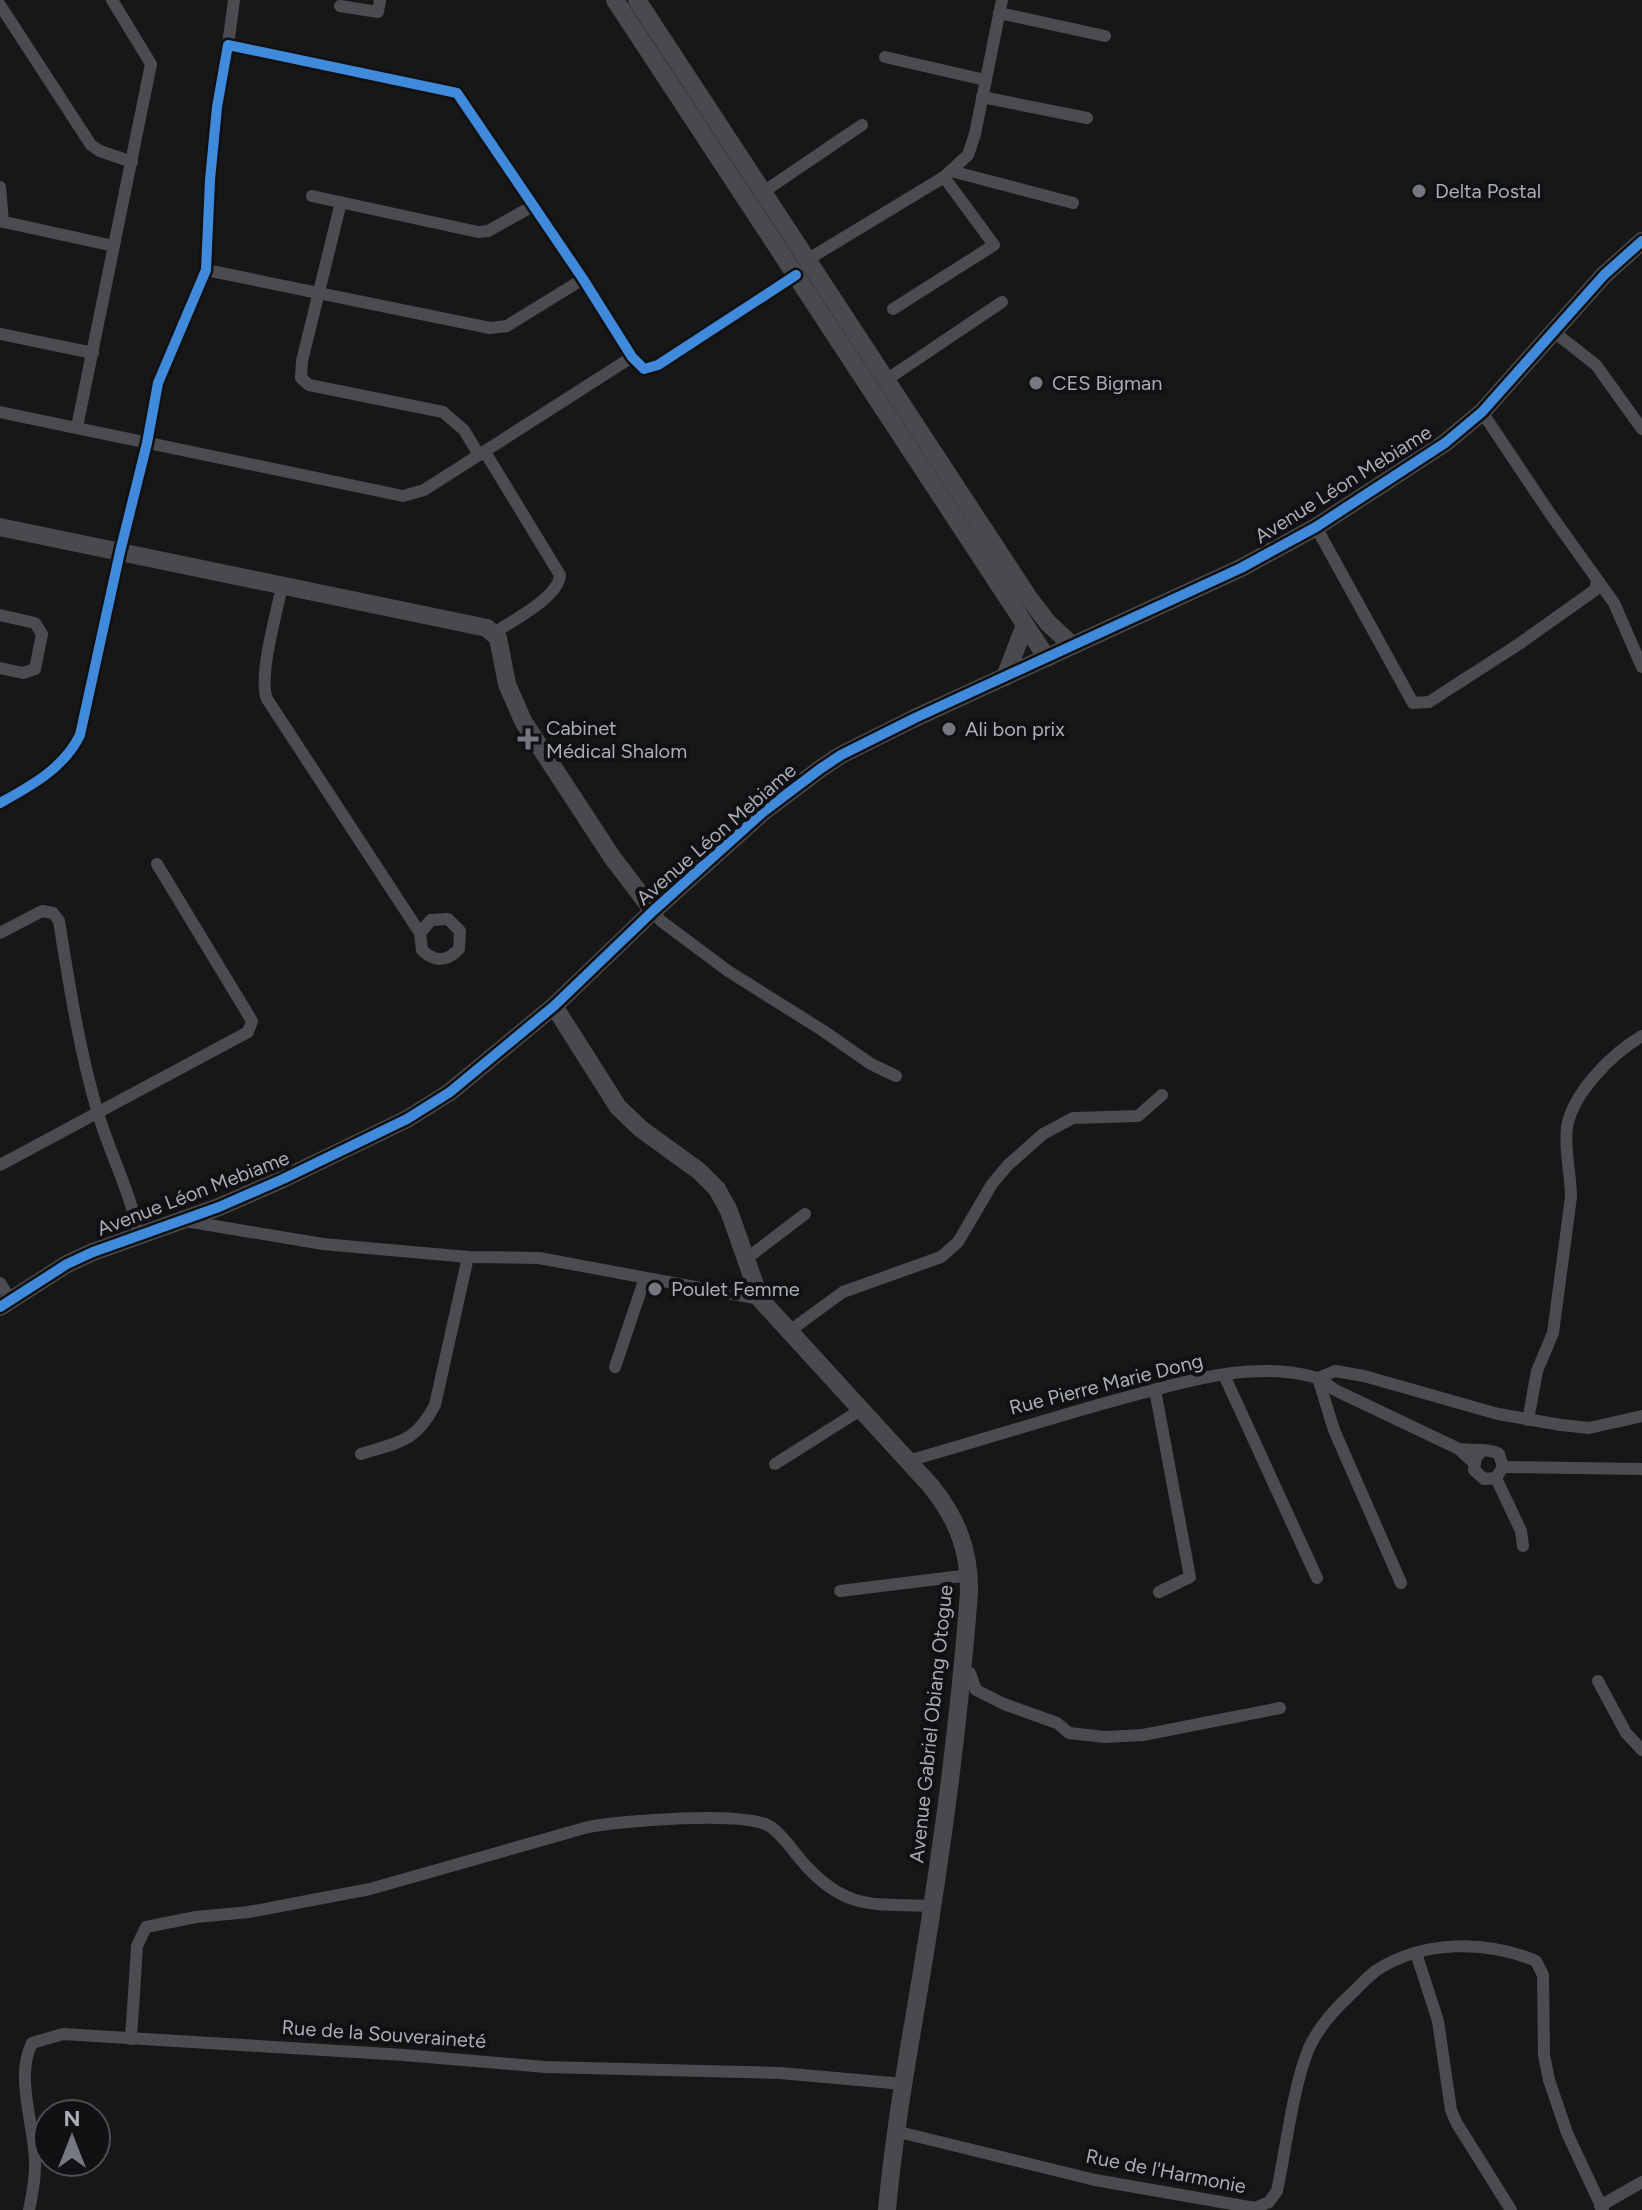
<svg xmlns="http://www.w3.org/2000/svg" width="1642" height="2210" font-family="Figtree,sans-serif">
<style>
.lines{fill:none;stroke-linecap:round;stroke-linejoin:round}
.street{stroke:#4b4c50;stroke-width:12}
.secondary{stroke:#4a4a4e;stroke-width:18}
.cycleway-casing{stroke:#111113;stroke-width:15}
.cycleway{stroke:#408adc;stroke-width:10}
.poi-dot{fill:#757880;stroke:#111113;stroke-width:3}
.labels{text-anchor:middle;stroke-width:8;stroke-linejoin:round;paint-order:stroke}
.poi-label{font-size:20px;fill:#a8adb8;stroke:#111113;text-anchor:start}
.street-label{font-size:20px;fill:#a8adb8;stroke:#111113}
</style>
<rect width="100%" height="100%" fill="#171717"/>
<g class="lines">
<!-- street -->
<g class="street">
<path d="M0,5L91,145L100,151L132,162"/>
<path d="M340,6L378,12L380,0"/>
<path d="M999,13L1105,36"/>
<path d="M228,45L234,0"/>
<path d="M885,57L985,80"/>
<path d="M982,97L1087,118"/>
<path d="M951,171L1073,203"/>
<path d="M0,187L3,222"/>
<path d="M763,192L862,125"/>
<path d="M312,196L478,232L488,231L533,206"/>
<path d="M341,202L302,361L301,378L309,385L443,412L464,430L479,455"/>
<path d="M0,221L114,246"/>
<path d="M807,260L944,177L968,155L975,134L1002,0"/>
<path d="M206,270L490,328L507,326L583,279"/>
<path d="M893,309L994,245L944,177"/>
<path d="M1554,332L1596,365L1642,429"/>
<path d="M0,334L93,353"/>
<path d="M886,380L1002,302"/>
<path d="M0,412L403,496L424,490L632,357"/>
<path d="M1482,412L1551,515L1614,603L1642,667"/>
<path d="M77,427L151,64L112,0"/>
<path d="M485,452L560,575C559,597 512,621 494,633"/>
<path d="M1316,527L1413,703L1429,702L1519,644L1595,590L1597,581"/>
<path d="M282,586C277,612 258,676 267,699L420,933L422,950C434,962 447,962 459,949L460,931L448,919L431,920L420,933"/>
<path d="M0,615L35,623L42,634L35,669L23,673L0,668"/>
<path d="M0,803C31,786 64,768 80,735L120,552L147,443L158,383L206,270L210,180L217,107L228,45L457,93L583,279L632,357L644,369L658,365L796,275"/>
<path d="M653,911L661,921L728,971L822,1030L871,1064L896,1076"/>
<path d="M0,933L42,911L53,913L59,921C69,983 79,1049 97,1110C109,1152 130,1190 138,1233"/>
<path d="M0,1165L248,1032L252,1021L157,864"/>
<path d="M185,1221L323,1244L468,1257L539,1258L760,1299"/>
<path d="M746,1259L805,1214"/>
<path d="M0,1283L11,1301"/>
<path d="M788,1332L843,1292L941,1257L958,1242L992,1184L1008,1165L1043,1134L1073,1118L1138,1116L1162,1095"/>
<path d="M615,1367L645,1278"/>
<path d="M1224,1375L1317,1578"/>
<path d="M1318,1378L1335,1371L1364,1376L1498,1414L1561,1425L1589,1428L1642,1416"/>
<path d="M1318,1378L1334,1430L1401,1583"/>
<path d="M1155,1390L1190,1577L1159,1592"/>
<path d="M1528,1420L1537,1371L1553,1333L1571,1197C1571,1174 1564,1151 1567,1127C1573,1092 1613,1053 1642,1036"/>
<path d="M1459,1449C1472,1451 1489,1448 1499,1454L1503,1467L1496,1478L1484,1479L1474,1470L1476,1457L1481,1452"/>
<path d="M361,1454C399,1442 415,1443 435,1405L468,1257"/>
<path d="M908,1461C975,1442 1041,1421 1109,1402C1173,1385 1248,1359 1314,1377C1322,1379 1328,1385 1335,1390L1459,1449L1474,1463"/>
<path d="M775,1464L862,1409"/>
<path d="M1503,1467L1642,1469"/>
<path d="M1496,1478L1521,1531L1523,1546"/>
<path d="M840,1591L970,1575"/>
<path d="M963,1672L970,1673L976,1690L1004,1704L1057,1723L1069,1733L1105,1737L1143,1735L1280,1708"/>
<path d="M1598,1681L1626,1733L1642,1750"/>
<path d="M1416,1953L1438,2021L1451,2110L1456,2122L1511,2210"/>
<path d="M131,2039L137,1946L146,1927L196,1917L249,1912L370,1889L588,1827C620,1821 746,1810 771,1827C785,1837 796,1856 808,1868C850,1912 877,1903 932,1906"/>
<path d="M895,2131L1095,2180L1255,2208L1269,2202L1277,2191C1286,2149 1293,2086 1309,2048C1318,2028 1334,2010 1350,1995C1359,1987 1367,1977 1377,1970C1424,1940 1486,1940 1536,1961L1543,1975L1544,2055L1549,2080L1567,2133L1603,2210"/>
<path d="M1600,2206L1642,2182"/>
<path d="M29,2210C32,2196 35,2181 35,2167C36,2127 14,2079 32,2043L63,2034L404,2055L545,2067L780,2073L903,2084"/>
</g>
<!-- secondary -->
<g class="secondary">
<path d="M615,0L1047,658"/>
<path d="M637,0L1029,598L1048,623L1072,645"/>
<path d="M0,527L487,628L498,638L507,684L523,721L612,857L653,911"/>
<path d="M1005,677L1025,625"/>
<path d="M554,1006L618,1107L641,1129L699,1171L717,1189L729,1211L760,1299L930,1485C957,1518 970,1551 969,1593C961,1699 948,1804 932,1908C917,2009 896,2109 887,2210"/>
<path d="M0,1307L67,1264L93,1252L219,1207L283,1179L407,1119L450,1092L554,1006L653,911L763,812L820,769L841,755L915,718L1241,568L1316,527L1445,443L1482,412L1604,275L1642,241"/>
</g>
<defs>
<g id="cycleway">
<path d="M0,803C31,786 64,768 80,735L120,552L147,443L158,383L206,270L210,180L217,107L228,45L457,93L583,279L632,357L644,369L658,365L796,275"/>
<path d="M0,1307L67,1264L93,1252L219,1207L283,1179L407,1119L450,1092L554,1006L653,911L763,812L820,769L841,755L915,718L1241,568L1316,527L1445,443L1482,412L1604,275L1642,241"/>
</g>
</defs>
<!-- cycleway casing -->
<use href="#cycleway" class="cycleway-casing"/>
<!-- cycleway -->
<use href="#cycleway" class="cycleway"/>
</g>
<!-- markers -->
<g class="poi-dot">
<circle cx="1419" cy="191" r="8"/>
<circle cx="1036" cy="383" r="8"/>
<circle cx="949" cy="729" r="8"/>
<path d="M524 727h8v8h8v8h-8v8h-8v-8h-8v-8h8z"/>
<circle cx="655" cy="1289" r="8"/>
</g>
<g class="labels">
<!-- poi labels -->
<g class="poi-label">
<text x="1435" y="198">Delta Postal</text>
<text x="1052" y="390">CES Bigman</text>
<text x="546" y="735">Cabinet<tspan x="546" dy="23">Médical Shalom</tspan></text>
<text x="965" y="736">Ali bon prix</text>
<text x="671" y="1296">Poulet Femme</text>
</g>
<!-- street labels -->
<g class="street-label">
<text transform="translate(1343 484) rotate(-32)" y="7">Avenue Léon Mebiame</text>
<text transform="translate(716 834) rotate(-41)" y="7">Avenue Léon Mebiame</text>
<text transform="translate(193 1193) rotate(-21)" y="7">Avenue Léon Mebiame</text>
<text transform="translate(1106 1384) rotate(-14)" y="7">Rue Pierre Marie Dong</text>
<text transform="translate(931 1724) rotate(-84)" y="7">Avenue Gabriel Obiang Otogue</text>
<text transform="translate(384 2034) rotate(4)" y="7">Rue de la Souveraineté</text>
<text transform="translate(1166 2171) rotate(11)" y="7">Rue de l'Harmonie</text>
</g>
</g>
<!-- north arrow -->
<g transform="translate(72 2138)"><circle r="38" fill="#111113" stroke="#4d4f55" stroke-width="2"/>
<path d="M0-6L14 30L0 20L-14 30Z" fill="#757880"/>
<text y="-12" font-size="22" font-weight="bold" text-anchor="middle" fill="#a8adb8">N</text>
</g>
</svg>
